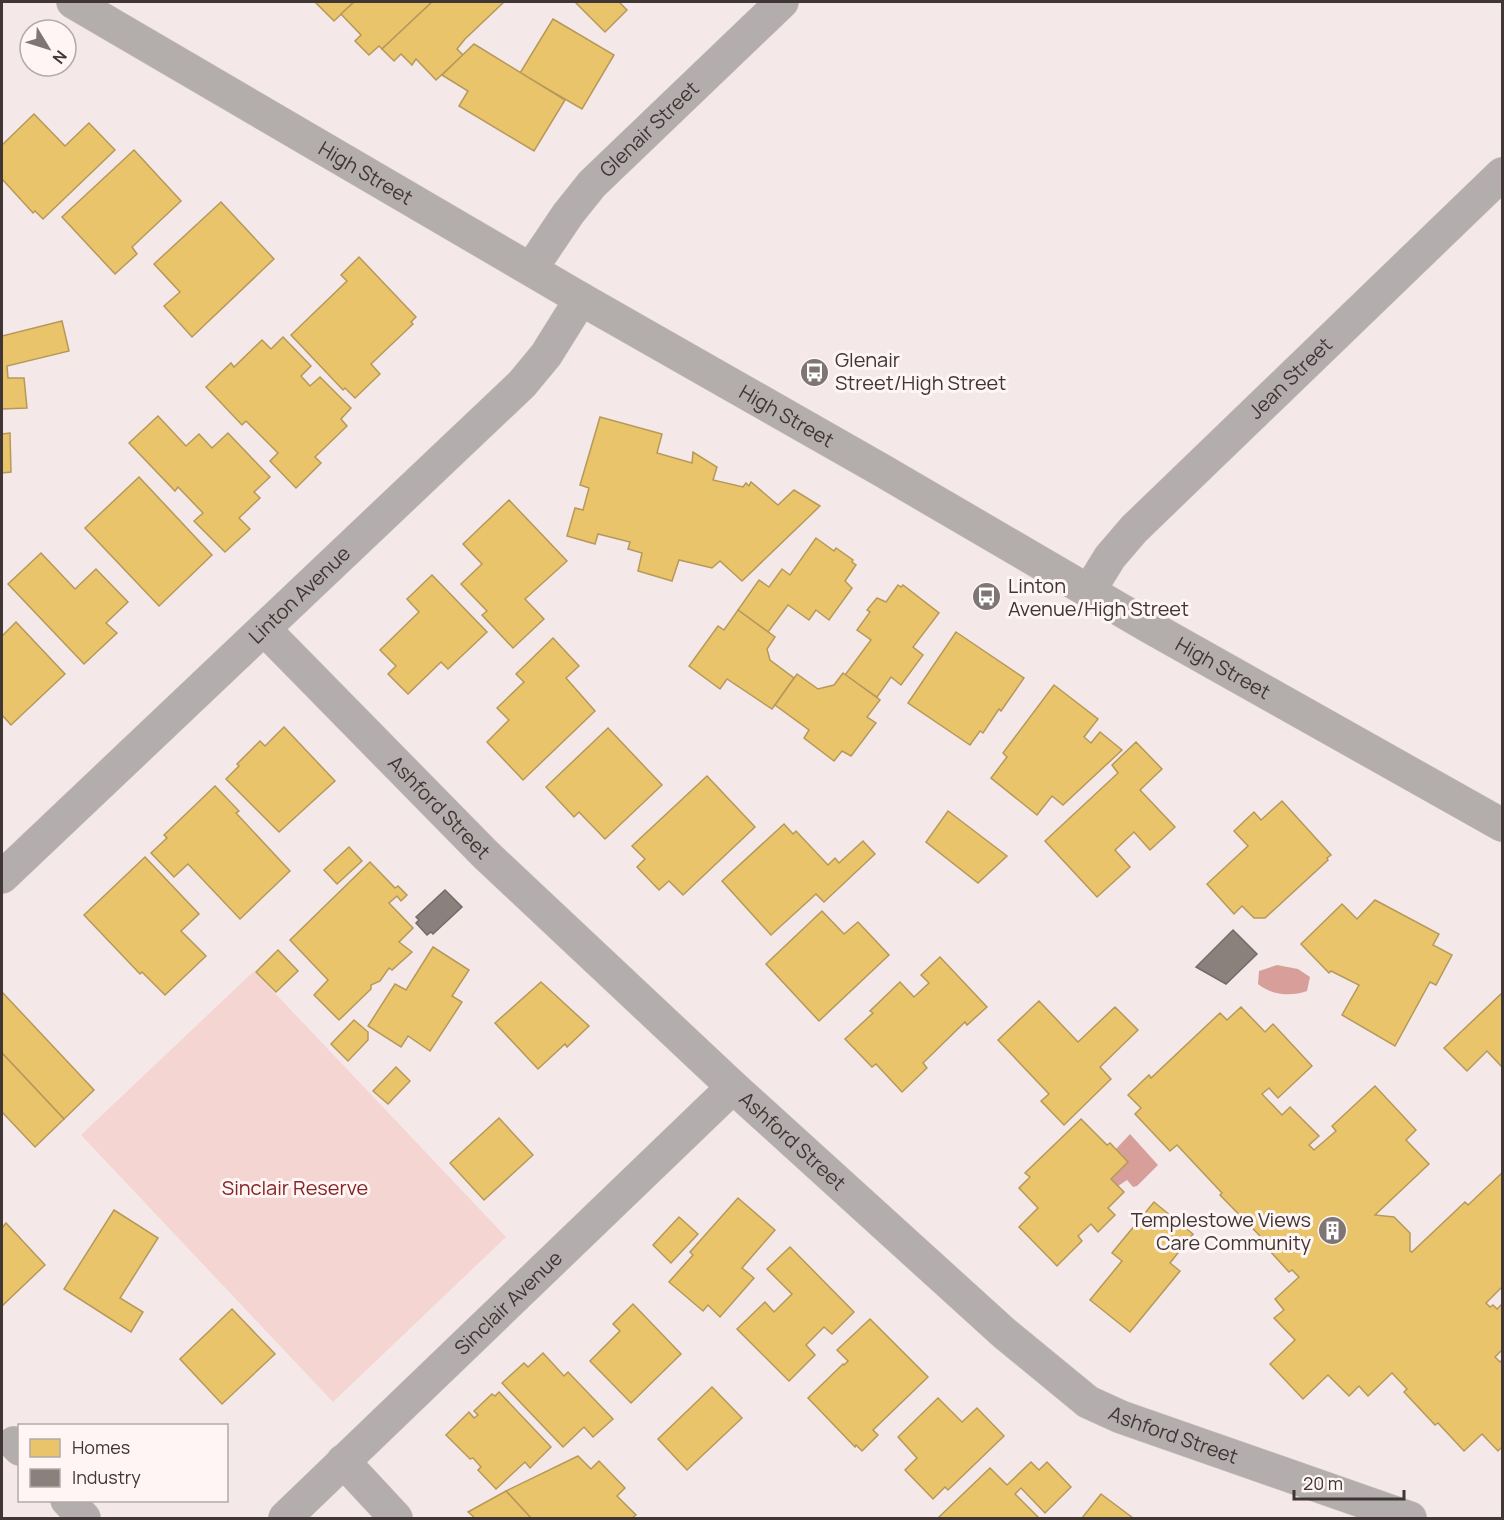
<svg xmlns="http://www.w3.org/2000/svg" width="1504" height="1520" font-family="Manrope,sans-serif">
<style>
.green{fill:#f5d5d1}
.water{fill:#d89f9a}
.homes{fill:#e9c46a;stroke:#b6995a;stroke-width:1.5}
.industry{fill:#8a817c;stroke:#746a67;stroke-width:1.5}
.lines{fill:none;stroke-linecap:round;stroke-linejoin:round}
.minor-casing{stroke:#cfc6c5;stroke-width:34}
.secondary-casing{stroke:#cfc6c5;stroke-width:34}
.minor{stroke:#b3aead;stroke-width:33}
.secondary{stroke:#b3aeac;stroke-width:33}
.labels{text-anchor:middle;stroke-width:6;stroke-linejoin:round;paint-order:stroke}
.street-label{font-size:20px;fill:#3f3635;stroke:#fef5f4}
.poi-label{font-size:20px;fill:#3f3635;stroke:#fef5f4;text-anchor:start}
.park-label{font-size:20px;fill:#832625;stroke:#fef5f4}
</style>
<rect width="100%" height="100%" fill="#f4e9e8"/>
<!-- green -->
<path class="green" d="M254,971L506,1237L333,1402L81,1135Z"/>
<!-- water -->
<g class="water">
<path d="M1277,965L1298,969L1310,977L1307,991C1290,997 1272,995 1258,984L1259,971Z"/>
<path d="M1130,1134L1158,1165L1137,1186L1133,1187L1127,1180L1118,1186L1111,1179L1128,1162L1116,1149Z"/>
</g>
<!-- homes -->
<g class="homes">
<path d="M315,2H354L334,21Z"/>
<path d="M354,2H432L382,49L379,46L369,55L355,41L361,35L341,14Z"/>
<path d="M432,2H504L465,39L457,49L463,55L436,80L416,59L412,65L401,54L394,61L382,49Z"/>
<path d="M575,2H619L627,10L605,32Z"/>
<path d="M553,19L614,55L582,109L520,73Z"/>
<path d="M474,44L565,100L534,151L459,106L468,91L442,75Z"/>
<path d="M34,114L65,146L89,123L115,150L43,219L35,211L33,213L2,179V145Z"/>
<path d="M134,150L181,201L132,247L137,254L115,274L62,217Z"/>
<path d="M221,202L274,259L192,337L164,306L180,292L154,264Z"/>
<path d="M359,257L416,317L411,322L413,324L371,364L380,374L355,398L345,388L343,390L291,335L347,281L341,275Z"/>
<path d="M62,321L69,351L7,366L8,378H24L27,408L2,409V336Z"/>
<path d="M283,337L311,366L301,376L310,386L320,377L351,408L341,419L347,426L315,457L321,463L296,488L270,461L278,453L246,421L242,425L206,387L231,363L234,367L262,340L271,349Z"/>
<path d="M158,416L186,446L199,434L212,448L228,433L270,477L254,492L260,498L239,518L250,529L225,552L194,521L203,513L178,487L175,491L129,443Z"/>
<path d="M600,417L662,434L657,453L692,463L693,452L717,467L713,480L743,487L746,483L749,486L751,482L778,505L794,490L820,506L742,581L720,561L712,568L679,560L672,581L638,571L642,553L628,549L630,542L598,534L595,544L567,536L575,508L583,510L589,488L580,485Z"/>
<path d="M10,433L11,472L2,473V434Z"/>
<path d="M139,477L212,555L159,606L85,528Z"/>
<path d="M509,500L567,561L525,599L544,619L513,648L482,615L487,611L461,584L482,564L463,544Z"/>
<path d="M816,538L834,551L836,548L853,560L852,562L856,565L845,581L852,588L829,620L816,610L809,620L788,605L768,632L738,610L759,580L769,587L782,569L790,575Z"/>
<path d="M41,553L75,589L96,569L128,602L106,623L117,633L84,664L8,584Z"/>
<path d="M432,575L487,632L448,669L441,662L408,694L388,674L396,666L380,650L419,612L407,599Z"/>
<path d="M898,585L901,587L903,585L939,613L913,647L923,655L901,685L891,677L877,697L845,675L871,640L857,630L870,612L867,610L877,598L886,602Z"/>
<path d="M738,610L775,637L767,649L770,660L794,678L772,709L727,679L720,689L689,666L718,626L724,630Z"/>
<path d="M16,622L65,674L11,725L2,715V636Z"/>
<path d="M956,632L1024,678L1001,711L999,709L983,733L980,731L970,745L908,703Z"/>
<path d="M553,638L579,666L566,678L595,711L523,780L487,742L509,720L497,708L524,682L516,674Z"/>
<path d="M843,673L880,700L867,717L876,723L851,756L842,751L834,761L804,738L809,730L775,705L797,674L818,689L834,685Z"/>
<path d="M1054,685L1098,719L1084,737L1091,743L1100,732L1122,750L1063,805L1052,796L1037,815L991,778L1007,757L1003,753Z"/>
<path d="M284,727L335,781L279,832L226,779L239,766L237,764L260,741L265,746Z"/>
<path d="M608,728L662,785L605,839L579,812L574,817L546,787Z"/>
<path d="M1136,742L1162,769L1140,790L1175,827L1150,850L1134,832L1115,850L1130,867L1097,897L1045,841L1118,773L1112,765Z"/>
<path d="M707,776L755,827L683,895L669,881L659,890L637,867L645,859L632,846Z"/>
<path d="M215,786L239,811L236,813L290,871L240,919L188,864L174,877L151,853L167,838L164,835Z"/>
<path d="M1282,801L1331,855L1327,858L1328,860L1265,918H1254L1242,906L1234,914L1207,884L1248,846L1234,831L1254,812L1261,820Z"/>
<path d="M948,811L1007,856L978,883L926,842Z"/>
<path d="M784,824L793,834L796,831L828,865L835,858L839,863L863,841L875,854L824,902L816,894L771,935L722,881Z"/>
<path d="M349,847L362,861L337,884L324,870Z"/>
<path d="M145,857L199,914L181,931L206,956L165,995L142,972L140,974L84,915Z"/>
<path d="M370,862L395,888L398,886L407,895L401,901L397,896L389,903L413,928L399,942L412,952L392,970L389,968L380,981L371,985V989L339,1020L314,995L328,980L290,940Z"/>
<path d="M1375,900L1439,934L1433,945L1452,955L1436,985L1430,982L1395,1046L1342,1015L1359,985L1331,971L1329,973L1301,944L1342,904L1357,919Z"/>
<path d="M822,911L844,934L858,922L889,955L819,1021L766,964Z"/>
<path d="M433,947L469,970L452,996L462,1002L430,1051L408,1036L401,1047L368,1026L395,984L406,990Z"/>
<path d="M278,950L298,971L276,992L256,972Z"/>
<path d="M940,957L987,1007L967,1025L965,1022L923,1063L927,1068L902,1092L876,1064L872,1067L845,1039L873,1013L870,1011L900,982L914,997L929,983L921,975Z"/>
<path d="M541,982L589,1026L567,1047L565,1044L538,1069L495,1023Z"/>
<path d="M2,992L94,1090L64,1119L2,1053Z"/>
<path d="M1502,993V1067L1487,1051L1467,1071L1444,1048Z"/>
<path d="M1039,1001L1078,1042L1115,1007L1138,1030L1100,1067L1111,1079L1064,1125L1041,1101L1049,1094L998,1040Z"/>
<path d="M1241,1007L1265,1032L1273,1024L1312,1066L1278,1098L1269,1088L1262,1094L1282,1115L1290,1107L1319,1136L1309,1145L1314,1150L1336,1131L1332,1126L1375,1086L1416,1130L1406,1140L1429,1164L1375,1215L1394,1217L1410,1233V1251L1412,1252L1465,1202L1468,1205L1502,1173V1287L1486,1303L1490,1307L1493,1305L1497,1309L1502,1304V1350L1495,1357L1500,1362L1502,1360V1447L1498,1451L1482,1434L1464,1451L1438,1423L1435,1425L1404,1392L1407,1389L1392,1373L1368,1396L1359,1386L1349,1396L1328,1375L1303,1399L1270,1364L1295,1340L1274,1318L1284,1310L1275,1299L1299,1277L1292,1270L1289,1272L1258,1238L1260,1236L1220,1195L1222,1193L1177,1145L1170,1151L1135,1114L1141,1108L1128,1095L1149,1075L1151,1078L1220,1013L1227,1020Z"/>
<path d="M354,1020L368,1032V1040L348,1061L331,1044Z"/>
<path d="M2,1053L64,1119L35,1147L2,1112Z"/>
<path d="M396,1067L410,1081L388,1104L373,1091Z"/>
<path d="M499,1118L533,1155L484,1200L450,1163Z"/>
<path d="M1081,1119L1107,1145L1110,1143L1128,1162L1111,1179L1124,1192L1108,1208L1115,1215L1098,1232L1091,1224L1078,1236L1082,1241L1057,1266L1019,1227L1038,1208L1019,1188L1030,1177L1025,1173Z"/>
<path d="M738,1198L775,1230L742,1268L754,1278L720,1317L708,1305L703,1311L669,1282L693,1255L690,1252Z"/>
<path d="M1154,1202L1193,1234L1170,1263L1180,1271L1130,1332L1090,1300L1122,1261L1112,1253Z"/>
<path d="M114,1210L158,1238L120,1298L143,1312L131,1332L64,1289Z"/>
<path d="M679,1217L698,1234L671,1263L653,1245Z"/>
<path d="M6,1223L45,1265L2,1306V1228Z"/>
<path d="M790,1247L854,1312L832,1334L824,1327L806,1345L815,1355L789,1381L737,1329L765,1302L774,1312L792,1294L767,1269Z"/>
<path d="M633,1304L681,1354L631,1403L590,1361L620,1331L613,1324Z"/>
<path d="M232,1309L275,1354L222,1404L180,1359Z"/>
<path d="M870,1319L928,1377L873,1430L878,1435L862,1451L856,1445L855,1447L808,1398L843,1364L844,1365L848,1361L837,1350Z"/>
<path d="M543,1353L564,1376L568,1372L613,1419L593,1437L584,1427L563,1447L502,1383L524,1363L528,1367Z"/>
<path d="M712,1387L742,1418L687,1470L658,1439Z"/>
<path d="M499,1392L551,1447L530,1468L525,1462L496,1489L478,1470L481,1467L473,1458L470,1459L446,1435L469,1412L474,1418L478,1415L474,1411L492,1394L495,1396Z"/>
<path d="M938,1398L962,1422L977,1408L1004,1436L948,1490L945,1487L933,1499L905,1470L917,1458L898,1437Z"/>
<path d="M578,1456L591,1469L599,1461L625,1488L617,1496L636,1515L632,1518H531L506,1491Z"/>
<path d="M1031,1462L1039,1470L1047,1462L1071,1487L1045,1513L1021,1488L1015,1494L1039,1518H938L990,1468L1007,1485Z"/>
<path d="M506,1491L531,1518H475L468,1512Z"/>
<path d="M1101,1494L1133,1518H1082Z"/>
</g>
<!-- industry -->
<g class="industry">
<path d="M445,890L462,907L433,934L431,932L427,935L416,923L419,920L416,917Z"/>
<path d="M1233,930L1257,954L1226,984L1196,967Z"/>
</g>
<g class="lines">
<defs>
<g id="minor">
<path id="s1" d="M531,269L568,214L592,184L782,2"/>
<path id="s2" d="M1089,591L1110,557L1134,529L1502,174"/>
<path id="s3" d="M264,629L486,855L733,1087L1004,1333L1088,1402L1121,1417L1410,1518"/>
<path id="s4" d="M2,877L522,384L546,355L581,299"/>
<path d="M14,1443L20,1449"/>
<path d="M343,1461L396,1518"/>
<path d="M67,1500L84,1518"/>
<path id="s5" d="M285,1518L733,1087"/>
</g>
<g id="secondary">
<path id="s6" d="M73,2L581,299L883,471L1150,627L1502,825"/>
</g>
</defs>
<!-- minor casing -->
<use href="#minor" class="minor-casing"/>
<!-- secondary casing -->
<use href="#secondary" class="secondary-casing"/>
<!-- minor -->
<use href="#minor" class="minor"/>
<!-- secondary -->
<use href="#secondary" class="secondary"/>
</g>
<!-- icons -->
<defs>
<symbol id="bus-disc" viewBox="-11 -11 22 22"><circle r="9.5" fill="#7e7574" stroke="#fef5f4"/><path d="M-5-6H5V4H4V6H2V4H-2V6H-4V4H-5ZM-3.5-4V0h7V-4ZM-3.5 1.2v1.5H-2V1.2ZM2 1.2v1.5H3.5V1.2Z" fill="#fff"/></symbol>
<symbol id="building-disc" viewBox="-11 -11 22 22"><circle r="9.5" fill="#7e7574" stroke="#fef5f4"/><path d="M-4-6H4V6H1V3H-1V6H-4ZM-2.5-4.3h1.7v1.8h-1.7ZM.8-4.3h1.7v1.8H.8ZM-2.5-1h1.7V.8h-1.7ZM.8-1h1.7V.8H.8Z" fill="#fff"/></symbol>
</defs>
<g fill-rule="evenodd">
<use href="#bus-disc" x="798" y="356" width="33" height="33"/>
<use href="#bus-disc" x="970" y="580" width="33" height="33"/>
<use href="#building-disc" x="1316" y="1214" width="33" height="33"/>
</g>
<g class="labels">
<!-- street labels -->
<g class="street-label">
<text dy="7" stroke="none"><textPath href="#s1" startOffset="184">Glenair Street</textPath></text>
<text dy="7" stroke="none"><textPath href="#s6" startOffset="339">High Street</textPath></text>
<text dy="7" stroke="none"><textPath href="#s2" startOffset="294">Jean Street</textPath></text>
<text dy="7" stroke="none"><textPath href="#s6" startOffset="825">High Street</textPath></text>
<text dy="7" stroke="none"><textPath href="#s4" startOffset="410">Linton Avenue</textPath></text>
<text dy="7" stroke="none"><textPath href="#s6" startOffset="1329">High Street</textPath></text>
<text dy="7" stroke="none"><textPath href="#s3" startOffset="250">Ashford Street</textPath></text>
<text dy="7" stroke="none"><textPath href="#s3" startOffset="736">Ashford Street</textPath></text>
<text dy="7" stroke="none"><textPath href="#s5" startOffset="310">Sinclair Avenue</textPath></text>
<text dy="7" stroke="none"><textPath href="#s3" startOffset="1222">Ashford Street</textPath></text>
</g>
<!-- poi labels -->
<g class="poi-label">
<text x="835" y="367">Glenair<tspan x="835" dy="23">Street/High Street</tspan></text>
<text x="1008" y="593">Linton<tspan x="1008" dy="23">Avenue/High Street</tspan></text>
<text x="1311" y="1227" text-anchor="end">Templestowe Views<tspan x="1311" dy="23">Care Community</tspan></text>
</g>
<!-- park labels -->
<g class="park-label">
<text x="295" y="1195">Sinclair Reserve</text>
</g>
</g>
<!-- border -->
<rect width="1504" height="1520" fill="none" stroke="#3f3635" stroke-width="6"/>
<!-- legend -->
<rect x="18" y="1424" width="210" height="78" fill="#fef5f4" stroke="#b2a9a8" stroke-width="1.5"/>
<rect x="30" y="1439" width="30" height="18" fill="#e9c46a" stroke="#b2a9a8" stroke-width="1.5"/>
<text x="72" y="1454" font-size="18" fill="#3f3635">Homes</text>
<rect x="30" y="1469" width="30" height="18" fill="#8a817c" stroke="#b2a9a8" stroke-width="1.5"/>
<text x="72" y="1484" font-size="18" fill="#3f3635">Industry</text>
<!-- north arrow -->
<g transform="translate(48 48) rotate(128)"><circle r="28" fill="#fef5f4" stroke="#b2a9a8" stroke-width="1.5"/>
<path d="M0-4.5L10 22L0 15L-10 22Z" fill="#7e7574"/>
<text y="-9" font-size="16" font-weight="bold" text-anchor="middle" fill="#3f3635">N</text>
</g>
<!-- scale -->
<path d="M1294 1490v9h110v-9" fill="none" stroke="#3f3635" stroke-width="3"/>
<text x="1303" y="1490" font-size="18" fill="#3f3635" stroke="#fef5f4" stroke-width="4.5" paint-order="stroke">20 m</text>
</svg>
